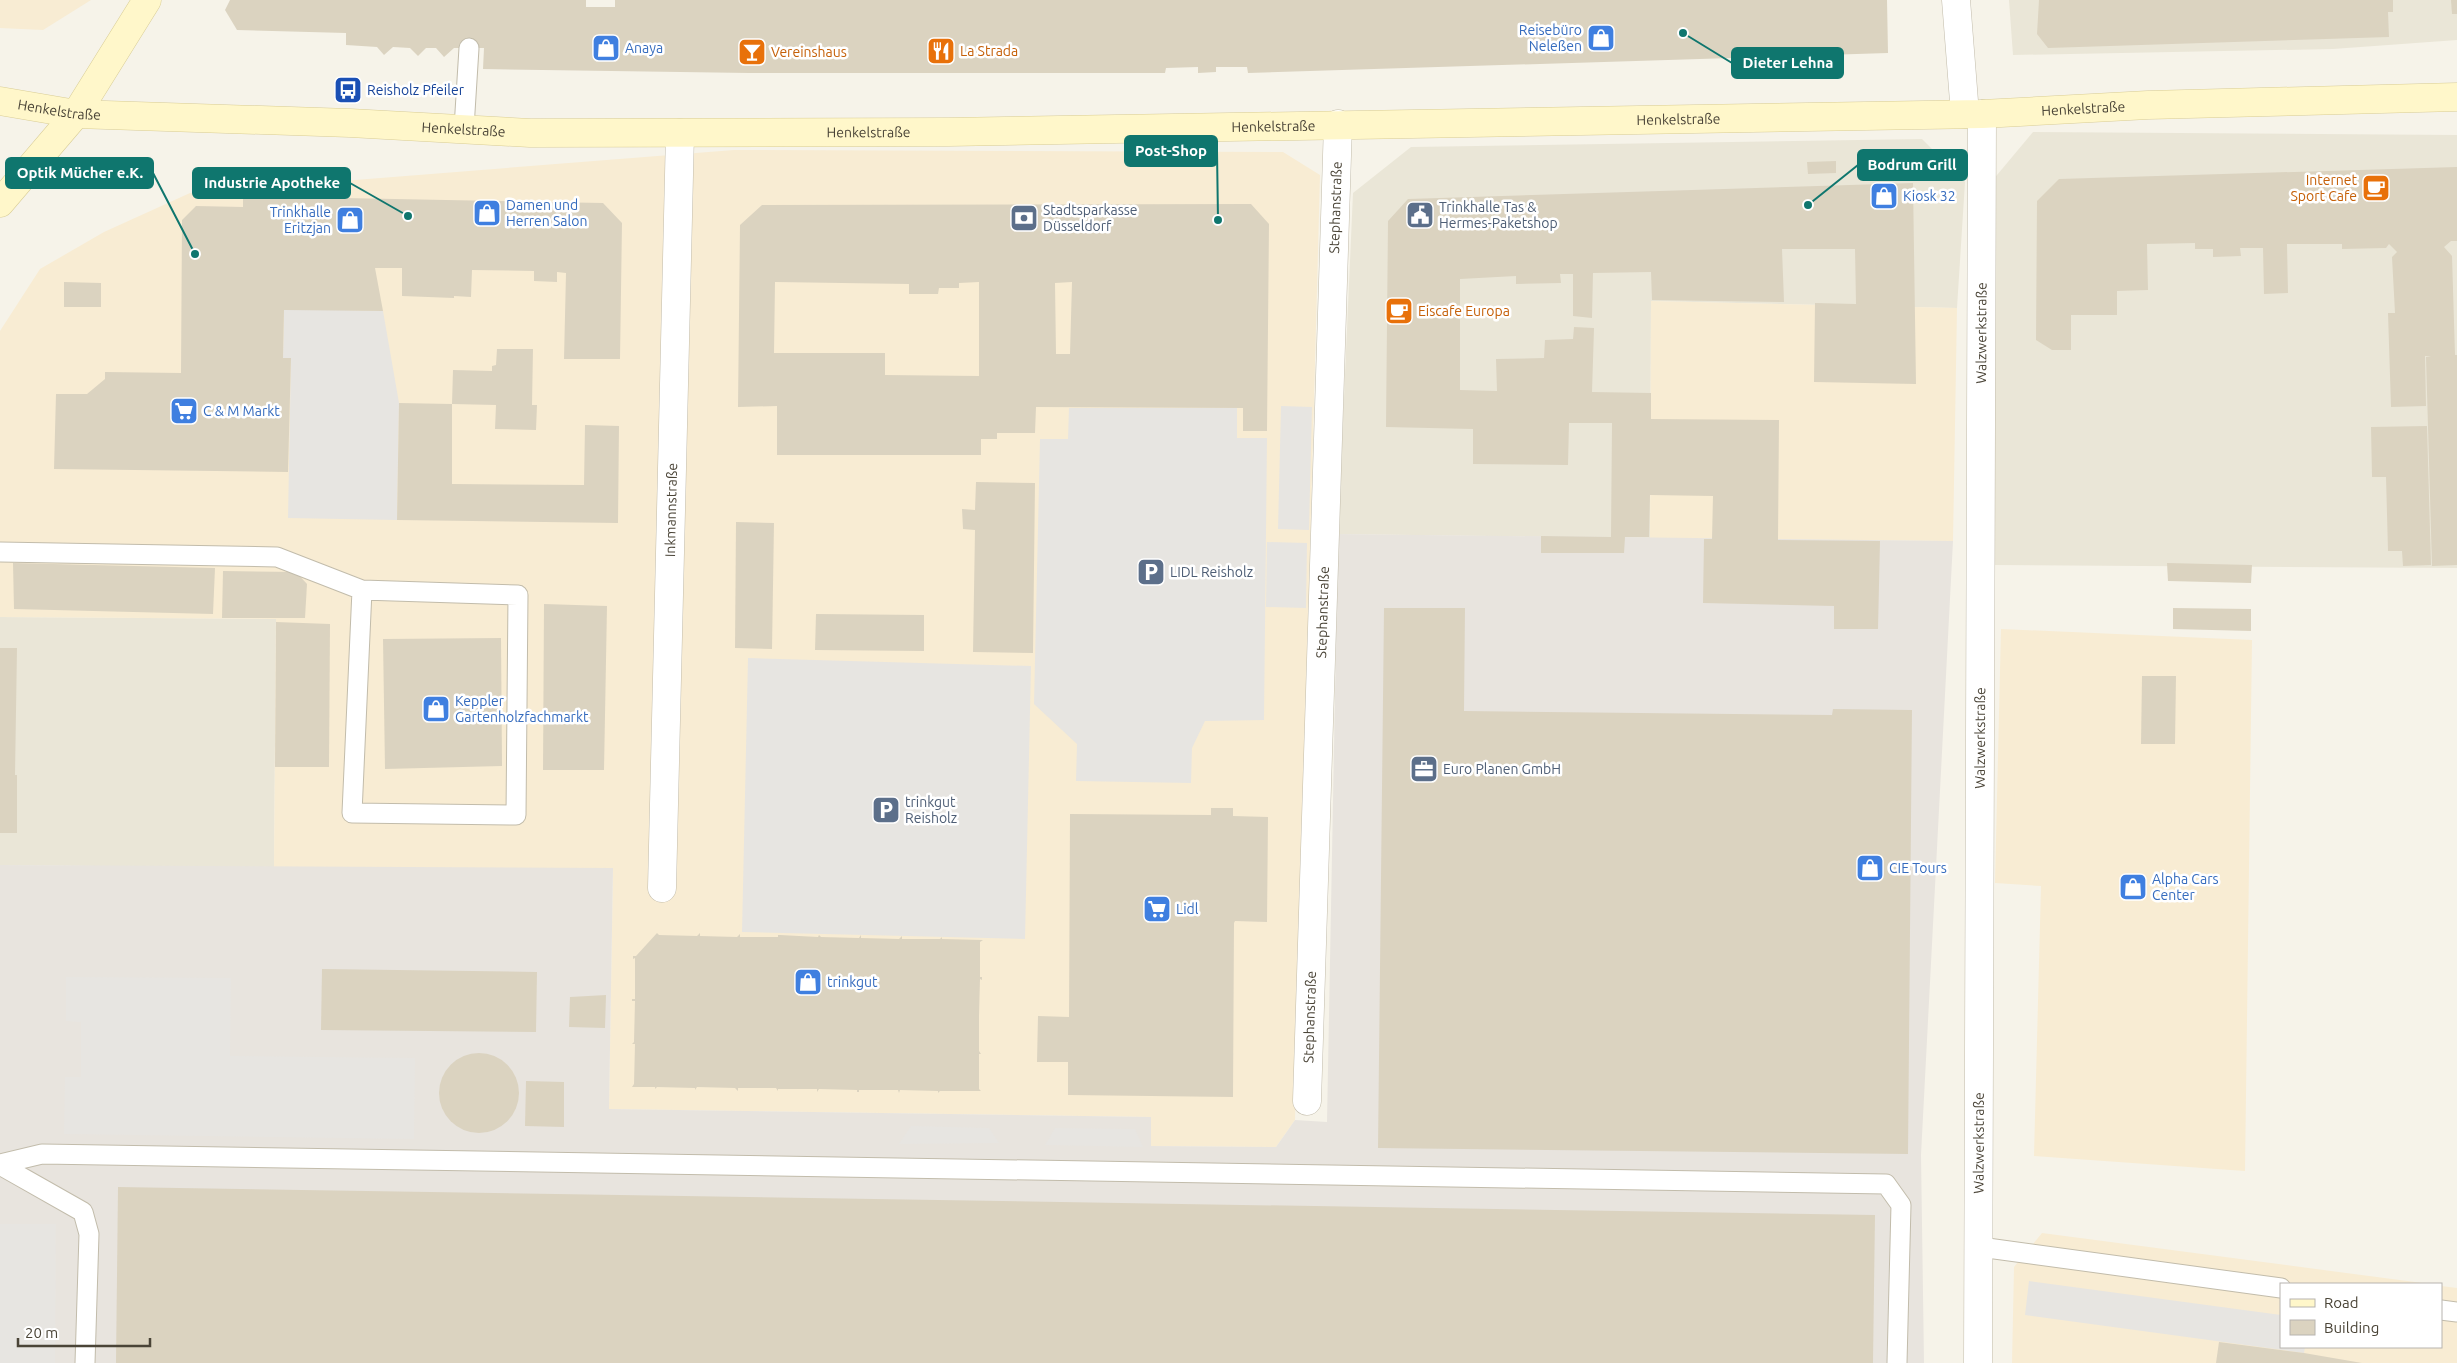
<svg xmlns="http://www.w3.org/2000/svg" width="2457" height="1363" font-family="Ubuntu,sans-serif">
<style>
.residential{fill:#eae6d7}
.commercial{fill:#f8ecd3}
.industrial{fill:#e8e4de}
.parking{fill:#e7e5e1}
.building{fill:#dbd3c0;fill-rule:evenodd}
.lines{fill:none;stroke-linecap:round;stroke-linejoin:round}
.lane-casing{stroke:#c2bcab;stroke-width:21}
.street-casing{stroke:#c2bcab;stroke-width:29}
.secondary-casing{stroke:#d9cd96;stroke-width:29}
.lane{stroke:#fff;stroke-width:19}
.street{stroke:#fff;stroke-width:28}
.secondary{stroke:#fff7ca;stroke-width:28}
.labels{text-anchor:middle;stroke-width:5;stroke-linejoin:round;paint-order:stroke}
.shop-label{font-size:14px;fill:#366cbe;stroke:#fff;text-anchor:start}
.food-label{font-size:14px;fill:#c56008;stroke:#fff;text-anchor:start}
.transit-label{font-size:14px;fill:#164399;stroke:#fff;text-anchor:start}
.street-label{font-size:14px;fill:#4a4437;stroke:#fff}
.service-label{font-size:14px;fill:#4e5e75;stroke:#fff;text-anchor:start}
.leader{fill:none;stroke:#0f766e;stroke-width:2}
.callout-dot{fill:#0f766e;stroke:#fff;stroke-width:2}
.callout{fill:#0f766e;stroke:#0f766e;stroke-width:2}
.callout-label{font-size:15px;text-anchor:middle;font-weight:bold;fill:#fff}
</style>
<rect width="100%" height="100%" fill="#f6f3e9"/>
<!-- residential -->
<g class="residential">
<path d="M2009,0H2457V40L2333,49L2013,55Z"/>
<path d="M2033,132L2457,135V568L1994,565L1992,181Z"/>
<path d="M1922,139L1965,182L1957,308L1651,301L1650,538L1338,534L1353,193L1411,147Z"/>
<path d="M0,617L276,619L274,868L0,865Z"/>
</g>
<!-- commercial -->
<g class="commercial">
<path d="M0,0H91L43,30L0,28Z"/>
<path d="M734,150L1283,152L1320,175L1295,1120L1276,1147L1151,1146V1117L609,1109L613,868H274L276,619L0,617V331L40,269L104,232L190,193Z"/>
<path d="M1651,301L1957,308L1953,541L1650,538Z"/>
<path d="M2001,629L2252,640L2245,1171L2034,1156L2041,886L1995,883Z"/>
<path d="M2042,1233L2430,1284H2281V1347H2441V1286L2457,1288V1363H2012L2014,1267Z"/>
</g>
<!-- industrial -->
<path class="industrial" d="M1338,534L1953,541L1921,1155L1924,1363H0V865L613,868L609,1109L1151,1117V1146L1276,1147L1295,1120L1327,1122Z"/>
<!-- parking -->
<g class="parking">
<path d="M307,309L383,311L399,403L397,520L288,518L291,358H283L284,310Z"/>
<path d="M1281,406L1312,407L1309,530L1278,529Z"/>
<path d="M1069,408H1237V438H1267L1264,720L1205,721L1192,748L1191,783L1076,781L1077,744L1034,704L1040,439H1068Z"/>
<path d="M1267,542L1307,543L1306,608L1266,607Z"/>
<path d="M748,658L1031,666L1025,939L742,932Z"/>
<path d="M66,977L231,978L230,1056L415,1058L414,1139L64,1134L65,1077H81V1022L66,1021Z"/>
<path d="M911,1126L989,1128L999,1143L899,1144Z"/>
<path d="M1055,1128L1135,1129L1143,1147L1045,1145Z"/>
<path d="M0,1224H56L55,1363H0Z"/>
<path d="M2029,1281L2281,1315V1347H2305L2304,1353L2025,1315Z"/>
</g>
<!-- building -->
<g class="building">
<path d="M230,0H586V7H615V0H1887L1888,53L1248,73L1247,67H1216V72L1198,73V67L1166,68L1165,73H749L483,69L484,48H454L444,57L436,48H426L418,56L410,48L393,47L384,55L377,47L346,45V33L237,30L225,10Z"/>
<path d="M2039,0H2393V12H2388L2389,37L2048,48L2037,34Z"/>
<path d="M2451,0H2457V14H2452Z"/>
<path d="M1836,161V173L1808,174L1807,162Z"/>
<path d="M2457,167V241H2451L2444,247L2452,256L2455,355H2457V565L2432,566L2426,357L2431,356H2425L2426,406L2391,407L2388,313H2395L2392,257L2397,252L2389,244L2386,248L2342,249V244H2287L2288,293L2264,294L2263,248H2240L2241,256L2213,257V249H2195V243L2147,244L2148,290L2117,291V315H2071V350H2052L2036,340L2037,201L2059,179Z"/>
<path d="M1913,183L1916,384L1814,382L1815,303L1856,304L1855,249H1782L1784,302L1652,300L1651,272L1593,273L1592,318L1573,316V274H1560L1561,283L1516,284V276L1460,279V390L1497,391L1496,359L1544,358L1545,340L1573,339L1574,327L1594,328L1592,392L1651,393V419L1779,420L1778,540L1880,541L1878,629H1834V606L1703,603L1704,539H1712L1713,496L1650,495L1649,537H1625L1624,553H1541V536L1611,537L1612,423H1569L1568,465L1473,464V429L1386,427L1388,221L1408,199Z"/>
<path d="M243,196L603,203L622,223L620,359H564L566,273L557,272V282L534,281V271L472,270L471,297L454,296V298L402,296V268H375L383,311L284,310L283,358H291L288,472L54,469L56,394H87L105,379V372L181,373L182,220L196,206L243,207Z"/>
<path d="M1251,204L1269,224L1267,431H1243V408L1036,407L1035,433H997V439H981V455H777V406L738,407L740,225L762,205ZM775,282L909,284V294H938L939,288H959V283L979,282V376L885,375V353H774ZM1072,282L1070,354H1056L1055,283Z"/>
<path d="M64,282L101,283V307H64Z"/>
<path d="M497,349H533L532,405H537L536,430L495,429L496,405L452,404L453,370L492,371V366L496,365Z"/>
<path d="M399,403L452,404V484L584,485L585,425L619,426L618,523L397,520Z"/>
<path d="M2427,426L2431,565L2403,566L2402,551H2388L2386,477H2372L2371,427Z"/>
<path d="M976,482L1035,483L1033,653L973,652L975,530L963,529L962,509L975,510Z"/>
<path d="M736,522L774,523L772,649L735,648Z"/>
<path d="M13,563L215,568L213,614L14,609Z"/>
<path d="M2167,563L2252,565L2251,583L2168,581Z"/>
<path d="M223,571L296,572L307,584L305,618H222Z"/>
<path d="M544,604L607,606L604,770H543Z"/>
<path d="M1384,608H1465L1464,711L1832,715L1833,709L1912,710L1908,1154L1378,1148Z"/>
<path d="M2173,608L2251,609V631L2173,629Z"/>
<path d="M816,614L924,615V651L815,650Z"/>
<path d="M276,622L330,624L329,767H275Z"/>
<path d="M501,638L502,766L385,769L383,639Z"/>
<path d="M0,648H17L15,775H17V833H0Z"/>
<path d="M2142,676H2176L2175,744H2141Z"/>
<path d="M1211,808H1233V816L1268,817L1267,922L1235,921L1234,923L1233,1097L1068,1095V1062H1037L1038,1016L1069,1017L1070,814L1211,815Z"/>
<path d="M657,933L659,935L697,936L700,933V936L737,937L740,934V937H778V935H780L818,937L819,935L821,937L859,938L861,935V938L899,939L902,936V939H940L942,937V939L983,940L980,942V977H982V980L980,979L979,1016V1051L981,1054H979V1089L981,1091H940L938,1093V1091L900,1090L899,1093L898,1090H859V1092H857V1090L819,1089L817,1092V1089H778V1091L776,1088H738V1091L735,1088L697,1087L695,1090V1088L657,1087L655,1089V1087H632L634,1084L635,1044H632L634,1042L635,1001H632V999H635V958L633,959V956H636Z"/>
<path d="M322,969L537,972L536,1032L321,1030Z"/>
<path d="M606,995L605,1028L569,1027L570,997Z"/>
<circle cx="479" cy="1093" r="40"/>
<path d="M526,1081L564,1082V1127L525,1126Z"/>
<path d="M118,1187L1875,1215L1873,1363H116Z"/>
<path d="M2219,1342L2304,1353L2362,1363H2216Z"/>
</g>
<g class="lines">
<defs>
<g id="lane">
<path d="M464,128L469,48"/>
<path d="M0,552L277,557L362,590L518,595L516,815L352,813L362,590"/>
<path d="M0,1164L42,1154L1886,1184L1901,1205L1897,1363"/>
<path d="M0,1165L83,1212L89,1234L85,1363"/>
<path d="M1980,1247L2281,1288"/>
<path d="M2441,1310L2457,1312"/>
</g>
<g id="street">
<path d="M1956,0L1965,114"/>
<path id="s1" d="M662,888L680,133"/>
<path id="s2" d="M1307,1101L1338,124"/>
<path id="s3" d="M1978,1363L1982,114"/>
</g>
<g id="secondary">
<path id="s4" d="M0,101L76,114L350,123L530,133L949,132L1982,114L2148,105L2457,97"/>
<path d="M0,203L76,114L147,0"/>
</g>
</defs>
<!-- lane casing -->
<use href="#lane" class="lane-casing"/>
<!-- street casing -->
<use href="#street" class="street-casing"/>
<!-- secondary casing -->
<use href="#secondary" class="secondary-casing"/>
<!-- lane -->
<use href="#lane" class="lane"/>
<!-- street -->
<use href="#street" class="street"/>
<!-- secondary -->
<use href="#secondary" class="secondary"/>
</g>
<!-- icons -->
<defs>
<symbol id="shop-square" viewBox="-11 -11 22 22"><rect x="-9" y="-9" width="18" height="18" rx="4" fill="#3f7fe0" stroke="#fff"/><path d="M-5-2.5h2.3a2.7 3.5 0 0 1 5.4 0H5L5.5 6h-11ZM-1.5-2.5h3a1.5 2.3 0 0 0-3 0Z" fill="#fff"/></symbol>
<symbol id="restaurant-square" viewBox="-11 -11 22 22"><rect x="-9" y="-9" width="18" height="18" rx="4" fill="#e8710a" stroke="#fff"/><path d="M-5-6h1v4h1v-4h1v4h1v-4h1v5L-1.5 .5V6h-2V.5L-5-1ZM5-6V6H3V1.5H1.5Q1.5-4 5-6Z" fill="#fff"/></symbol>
<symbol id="bar-square" viewBox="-11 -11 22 22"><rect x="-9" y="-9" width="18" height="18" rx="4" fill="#e8710a" stroke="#fff"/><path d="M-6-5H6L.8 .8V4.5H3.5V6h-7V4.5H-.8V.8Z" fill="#fff"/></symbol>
<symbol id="bus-square" viewBox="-11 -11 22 22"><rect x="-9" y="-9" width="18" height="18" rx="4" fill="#1a4fb4" stroke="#fff"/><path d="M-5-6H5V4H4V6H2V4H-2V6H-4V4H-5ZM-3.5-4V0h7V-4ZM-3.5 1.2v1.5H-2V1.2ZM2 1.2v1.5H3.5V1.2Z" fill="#fff"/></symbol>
<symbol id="cafe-square" viewBox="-11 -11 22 22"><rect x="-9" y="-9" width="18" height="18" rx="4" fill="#e8710a" stroke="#fff"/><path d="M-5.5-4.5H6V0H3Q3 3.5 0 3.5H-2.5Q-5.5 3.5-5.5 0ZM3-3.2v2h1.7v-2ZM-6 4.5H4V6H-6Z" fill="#fff"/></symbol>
<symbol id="civic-square" viewBox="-11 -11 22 22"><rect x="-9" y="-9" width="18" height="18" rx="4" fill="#5c6f8a" stroke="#fff"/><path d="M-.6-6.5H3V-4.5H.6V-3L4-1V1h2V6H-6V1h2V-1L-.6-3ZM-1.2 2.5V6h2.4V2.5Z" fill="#fff"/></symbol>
<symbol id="bank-square" viewBox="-11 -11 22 22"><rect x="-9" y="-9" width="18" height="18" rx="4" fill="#5c6f8a" stroke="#fff"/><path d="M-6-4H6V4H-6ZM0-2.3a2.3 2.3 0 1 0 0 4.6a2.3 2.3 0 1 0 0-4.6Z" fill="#fff"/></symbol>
<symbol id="supermarket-square" viewBox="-11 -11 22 22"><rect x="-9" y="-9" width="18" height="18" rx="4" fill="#3f7fe0" stroke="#fff"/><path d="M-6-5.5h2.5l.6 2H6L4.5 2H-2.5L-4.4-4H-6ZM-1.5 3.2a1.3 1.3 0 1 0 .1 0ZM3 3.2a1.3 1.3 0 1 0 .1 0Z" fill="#fff"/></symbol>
<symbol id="parking-square" viewBox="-11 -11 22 22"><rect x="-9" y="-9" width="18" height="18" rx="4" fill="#5c6f8a" stroke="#fff"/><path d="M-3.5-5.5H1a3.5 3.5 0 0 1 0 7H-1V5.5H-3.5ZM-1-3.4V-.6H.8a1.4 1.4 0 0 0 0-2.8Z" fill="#fff"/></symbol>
<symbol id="office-square" viewBox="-11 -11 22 22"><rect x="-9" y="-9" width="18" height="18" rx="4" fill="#5c6f8a" stroke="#fff"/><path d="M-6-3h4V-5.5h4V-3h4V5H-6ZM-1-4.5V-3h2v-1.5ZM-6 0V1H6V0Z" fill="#fff"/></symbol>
</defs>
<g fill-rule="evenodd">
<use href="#shop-square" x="1585" y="22" width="32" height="32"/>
<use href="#shop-square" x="590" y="32" width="32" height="32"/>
<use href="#restaurant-square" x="925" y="35" width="32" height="32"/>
<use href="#bar-square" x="736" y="36" width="32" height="32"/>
<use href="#bus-square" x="332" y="74" width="32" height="32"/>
<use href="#cafe-square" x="2360" y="172" width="32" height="32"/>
<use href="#shop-square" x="1868" y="180" width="32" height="32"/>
<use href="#shop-square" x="471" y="197" width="32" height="32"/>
<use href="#civic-square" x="1404" y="199" width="32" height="32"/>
<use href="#bank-square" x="1008" y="202" width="32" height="32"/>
<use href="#shop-square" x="334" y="204" width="32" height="32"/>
<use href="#cafe-square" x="1383" y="295" width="32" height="32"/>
<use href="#supermarket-square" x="168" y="395" width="32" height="32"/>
<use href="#parking-square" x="1135" y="556" width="32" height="32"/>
<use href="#shop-square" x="420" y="693" width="32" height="32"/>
<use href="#office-square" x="1408" y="753" width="32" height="32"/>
<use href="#parking-square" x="870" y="794" width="32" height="32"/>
<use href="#shop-square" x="1854" y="852" width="32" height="32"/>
<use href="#shop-square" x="2117" y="871" width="32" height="32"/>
<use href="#supermarket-square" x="1141" y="893" width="32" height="32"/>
<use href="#shop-square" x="792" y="966" width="32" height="32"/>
</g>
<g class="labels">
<!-- shop labels -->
<g class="shop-label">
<text x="1582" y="35" text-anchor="end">Reisebüro<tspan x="1582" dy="16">Neleßen</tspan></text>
<text x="625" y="53">Anaya</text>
<text x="1903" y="201">Kiosk 32</text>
<text x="506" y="210">Damen und<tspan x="506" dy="16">Herren Salon</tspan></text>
<text x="331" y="217" text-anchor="end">Trinkhalle<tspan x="331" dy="16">Eritzjan</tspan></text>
<text x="203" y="416">C &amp; M Markt</text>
<text x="455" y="706">Keppler<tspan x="455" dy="16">Gartenholzfachmarkt</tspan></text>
<text x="1889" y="873">CIE Tours</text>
<text x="2152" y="884">Alpha Cars<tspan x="2152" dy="16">Center</tspan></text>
<text x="1176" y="914">Lidl</text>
<text x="827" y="987">trinkgut</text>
</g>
<!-- food labels -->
<g class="food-label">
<text x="960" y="56">La Strada</text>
<text x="771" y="57">Vereinshaus</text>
<text x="2357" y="185" text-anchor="end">Internet<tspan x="2357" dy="16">Sport Cafe</tspan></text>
<text x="1418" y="316">Eiscafe Europa</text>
</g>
<!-- transit labels -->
<g class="transit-label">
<text x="367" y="95">Reisholz Pfeiler</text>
</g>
<!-- street labels -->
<g class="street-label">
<text dy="5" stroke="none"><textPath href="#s4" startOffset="60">Henkelstraße</textPath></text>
<text dy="5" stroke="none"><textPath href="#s4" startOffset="2085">Henkelstraße</textPath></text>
<text dy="5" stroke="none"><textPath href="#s4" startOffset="1680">Henkelstraße</textPath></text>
<text dy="5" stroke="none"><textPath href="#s4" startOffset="1275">Henkelstraße</textPath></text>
<text dy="5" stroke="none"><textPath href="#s4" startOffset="465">Henkelstraße</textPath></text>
<text dy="5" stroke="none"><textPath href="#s4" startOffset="870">Henkelstraße</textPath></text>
<text dy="5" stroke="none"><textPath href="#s2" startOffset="894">Stephanstraße</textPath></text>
<text dy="5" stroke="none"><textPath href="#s3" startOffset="1030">Walzwerkstraße</textPath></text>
<text dy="5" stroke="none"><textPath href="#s1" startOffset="378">Inkmannstraße</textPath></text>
<text dy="5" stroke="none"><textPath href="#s2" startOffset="489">Stephanstraße</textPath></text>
<text dy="5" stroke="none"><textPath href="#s3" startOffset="625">Walzwerkstraße</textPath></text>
<text dy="5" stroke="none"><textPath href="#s2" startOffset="84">Stephanstraße</textPath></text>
<text dy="5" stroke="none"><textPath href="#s3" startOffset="220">Walzwerkstraße</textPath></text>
</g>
<!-- service labels -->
<g class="service-label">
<text x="1439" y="212">Trinkhalle Tas &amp;<tspan x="1439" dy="16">Hermes-Paketshop</tspan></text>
<text x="1043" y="215">Stadtsparkasse<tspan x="1043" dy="16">Düsseldorf</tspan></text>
<text x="1170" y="577">LIDL Reisholz</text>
<text x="1443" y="774">Euro Planen GmbH</text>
<text x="905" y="807">trinkgut<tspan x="905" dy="16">Reisholz</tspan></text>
</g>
</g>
<!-- callouts -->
<path class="leader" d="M1683 33L1732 63M1218 220L1217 151M1808 205L1858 165M195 254L153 173M408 216L350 183"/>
<g class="callout-dot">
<circle cx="1683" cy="33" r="5"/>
<circle cx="1218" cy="220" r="5"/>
<circle cx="1808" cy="205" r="5"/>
<circle cx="195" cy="254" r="5"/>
<circle cx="408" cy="216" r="5"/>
</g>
<g class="callout">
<rect x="1732" y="48" width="111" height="30" rx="5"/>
<rect x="1125" y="136" width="92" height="30" rx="5"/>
<rect x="1858" y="150" width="109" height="30" rx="5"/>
<rect x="6" y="158" width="147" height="30" rx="5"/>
<rect x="193" y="168" width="157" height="30" rx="5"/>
</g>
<g class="callout-label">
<text x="1788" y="68">Dieter Lehna</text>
<text x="1171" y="156">Post-Shop</text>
<text x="1912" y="170">Bodrum Grill</text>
<text x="80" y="178">Optik Mücher e.K.</text>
<text x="272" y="188">Industrie Apotheke</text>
</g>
<!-- legend -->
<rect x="2280" y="1283" width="162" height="65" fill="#ffffff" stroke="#b7b4af"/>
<rect x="2290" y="1299" width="25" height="8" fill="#fff7ca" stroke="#b7b4af"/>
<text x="2324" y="1308" font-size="15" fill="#4a4437">Road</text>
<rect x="2290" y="1320" width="25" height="15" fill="#dbd3c0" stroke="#b7b4af"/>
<text x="2324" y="1333" font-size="15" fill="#4a4437">Building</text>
<!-- scale -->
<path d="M18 1338v8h132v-8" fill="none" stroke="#4a4437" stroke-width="2.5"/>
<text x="25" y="1338" font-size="15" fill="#4a4437" stroke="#ffffff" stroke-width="4" paint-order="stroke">20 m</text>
</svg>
